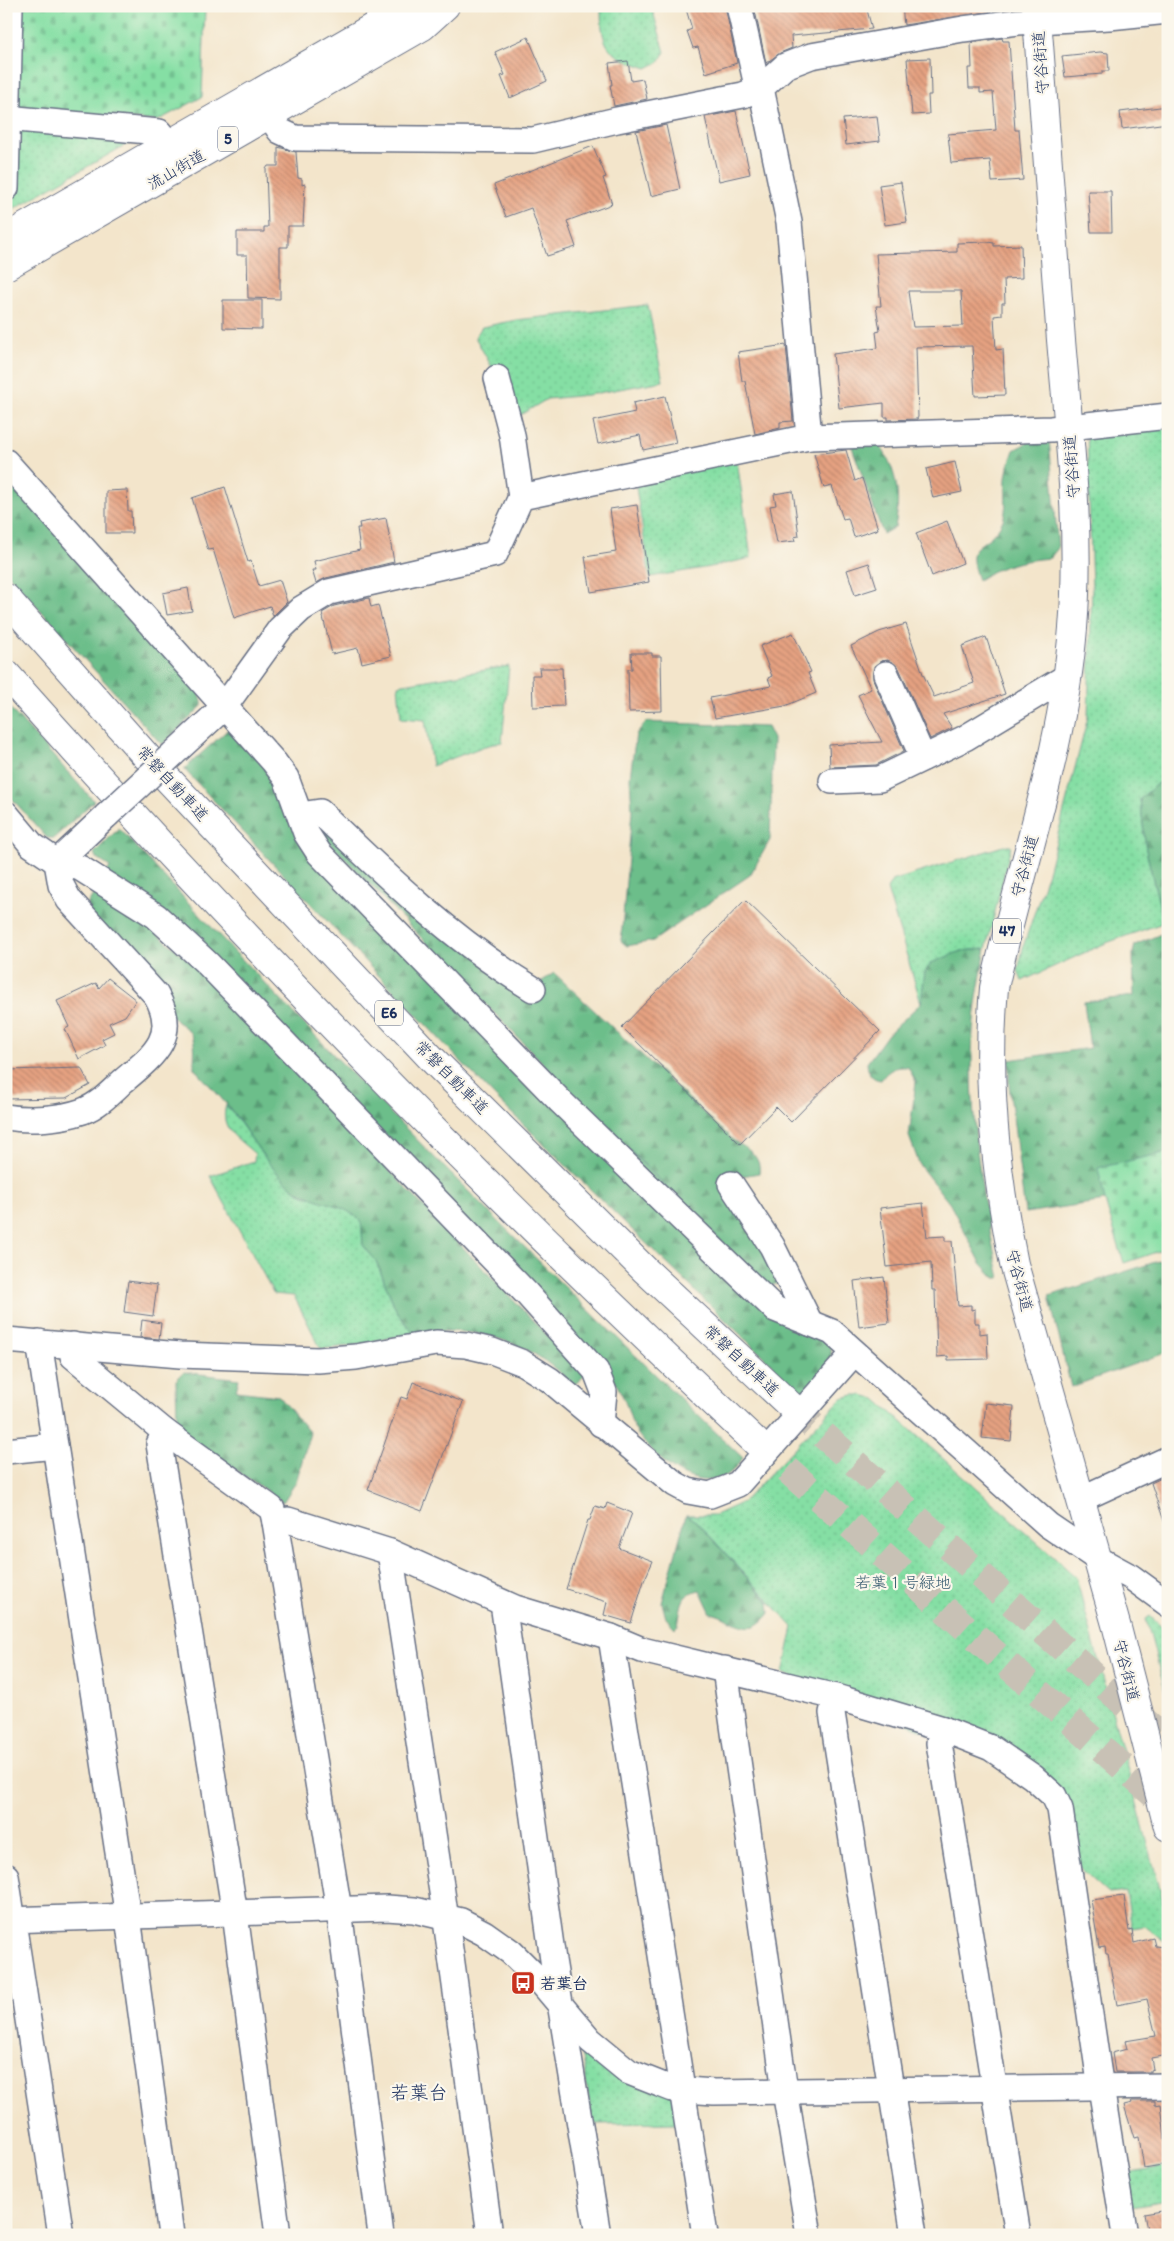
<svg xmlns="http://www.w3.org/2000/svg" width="1174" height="2241" font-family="Itim,'Klee One',sans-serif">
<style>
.grass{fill:url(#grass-dots);stroke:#508781}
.forest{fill:url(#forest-firs);stroke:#447674}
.cemetery{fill:url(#cemetery-stones);stroke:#508781}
.building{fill:url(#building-back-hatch);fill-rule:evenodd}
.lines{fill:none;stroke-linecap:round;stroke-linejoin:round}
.highway-tunnel{stroke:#c8c1b5;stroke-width:28;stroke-dasharray:28 14;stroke-linecap:butt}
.minor-casing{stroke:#676f84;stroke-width:28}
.major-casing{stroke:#676f84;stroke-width:30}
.highway-casing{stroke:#676f84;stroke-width:30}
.minor{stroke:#fff;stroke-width:25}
.major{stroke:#fff;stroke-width:28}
.highway{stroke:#fff;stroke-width:28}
.minor-bridge-casing{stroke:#676f84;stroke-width:28;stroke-linecap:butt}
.minor-bridge{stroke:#fff;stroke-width:25}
.labels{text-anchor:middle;stroke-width:4.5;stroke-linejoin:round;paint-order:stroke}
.shield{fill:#fbf7ec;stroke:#5e6b89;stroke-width:1}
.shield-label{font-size:15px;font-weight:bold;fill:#1b2f5e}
.street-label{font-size:16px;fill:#1b2f5e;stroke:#fbf7ec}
.park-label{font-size:16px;fill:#365b70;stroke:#fbf7ec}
.poi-label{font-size:16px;font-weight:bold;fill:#1b2f5e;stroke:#fbf7ec;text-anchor:start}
.quarter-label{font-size:19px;fill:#1b2f5e;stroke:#fbf7ec}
</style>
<defs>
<pattern id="grass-dots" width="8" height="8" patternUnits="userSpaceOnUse" patternTransform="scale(1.25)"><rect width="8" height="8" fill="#85dfa4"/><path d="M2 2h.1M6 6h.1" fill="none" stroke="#72c090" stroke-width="1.8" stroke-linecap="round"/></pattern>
<pattern id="forest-firs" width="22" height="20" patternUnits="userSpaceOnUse" patternTransform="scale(1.25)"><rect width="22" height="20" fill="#6cbe8a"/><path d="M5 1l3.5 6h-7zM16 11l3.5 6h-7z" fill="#589b74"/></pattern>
<pattern id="cemetery-stones" width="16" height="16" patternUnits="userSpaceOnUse" patternTransform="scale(1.25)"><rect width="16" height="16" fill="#85dfa4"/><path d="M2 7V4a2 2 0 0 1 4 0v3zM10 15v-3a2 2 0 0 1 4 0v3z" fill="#72c090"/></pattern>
<pattern id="building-back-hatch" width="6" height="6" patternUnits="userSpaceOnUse" patternTransform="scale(1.25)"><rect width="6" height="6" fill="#e6a281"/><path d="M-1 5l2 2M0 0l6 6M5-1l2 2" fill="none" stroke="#ba846d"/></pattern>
</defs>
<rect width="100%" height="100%" fill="#fbf7ec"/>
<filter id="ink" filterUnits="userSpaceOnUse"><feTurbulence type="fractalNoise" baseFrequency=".02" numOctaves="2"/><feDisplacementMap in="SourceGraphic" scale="10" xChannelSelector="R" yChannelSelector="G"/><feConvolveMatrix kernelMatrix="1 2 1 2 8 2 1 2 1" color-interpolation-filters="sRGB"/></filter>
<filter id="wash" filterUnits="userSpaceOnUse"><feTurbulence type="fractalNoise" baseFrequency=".0096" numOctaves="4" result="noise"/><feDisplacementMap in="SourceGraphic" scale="20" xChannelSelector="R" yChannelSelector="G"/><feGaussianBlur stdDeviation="1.12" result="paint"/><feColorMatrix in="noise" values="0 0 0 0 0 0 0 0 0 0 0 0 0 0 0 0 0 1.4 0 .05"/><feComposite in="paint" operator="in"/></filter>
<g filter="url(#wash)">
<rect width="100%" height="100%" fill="#f3e5cb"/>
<!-- grass -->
<g class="grass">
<path d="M601,6H654L653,12L665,52L659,62L647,68C607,55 601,48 601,6Z"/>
<path d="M14,126L136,139L13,209L10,207Z"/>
<path d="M648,305L663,381L587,395L547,399L519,416L475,337L482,327L516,320Z"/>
<path d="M1168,423V774L1140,799L1146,850L1162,916L1160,924L1106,943L1022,981L1018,970L1024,944L1049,869L1088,717L1092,588L1087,433Z"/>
<path d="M737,460L751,558L710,567L650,577L635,481Z"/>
<path d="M509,666L502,742L485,746L432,766L425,720L401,718L398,685Z"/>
<path d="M1003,846H1011L986,949L961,951L925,972L921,1003L887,889L892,881Z"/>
<path d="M226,1105C251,1134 269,1173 302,1194C307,1198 314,1197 320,1199C334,1203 351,1211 362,1221L363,1245L376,1261L397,1312L413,1333L356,1345L321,1349L294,1296L274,1294L210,1176L254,1161L255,1154C238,1138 219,1130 226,1105Z"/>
<path d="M854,1395H863L876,1399L1076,1577L1168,1919V1944L1145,1926L1132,1928L1126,1892L1109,1894L1078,1866L1056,1785L783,1673L793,1627L697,1522L686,1515H715L743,1502L842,1398Z"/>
<path d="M1150,1616L1168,1633V1702L1146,1619Z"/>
<path d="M580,2045L674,2094L677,2123L593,2124Z"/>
<path d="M1168,2166V2201L1131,2207L1125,2173Z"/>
</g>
<!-- forest -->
<g class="forest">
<path d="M1043,434L1049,438L1058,548L1050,558C1023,560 1000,565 978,580C963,539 984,551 1000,526C1010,511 1003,489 1007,472C1008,464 1012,457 1014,450Z"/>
<path d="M878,443C897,468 901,497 895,527L883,534L851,444Z"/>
<path d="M6,472L198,690L202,701V706L162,745L6,572Z"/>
<path d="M6,704L94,801L54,838H47L6,792Z"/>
<path d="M646,722L767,727L773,739L770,840L750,875L653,941L627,946L621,941L632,811L630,777L636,734Z"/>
<path d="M233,725L279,777L290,822L826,1341L831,1348L832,1364L804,1396L498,1100L358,954L184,769Z"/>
<path d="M1168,774V923L1160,924L1162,916L1146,850L1140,799Z"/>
<path d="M324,825L538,984L554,973L733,1140C746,1148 762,1156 759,1173L736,1177L779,1283L768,1287L559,1080L319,832Z"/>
<path d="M119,828C320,1046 528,1255 743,1458C738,1464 733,1472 727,1475C693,1494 655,1458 637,1433C631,1424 630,1413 626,1404C621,1391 614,1379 606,1367L106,874L110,867L96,858L94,853Z"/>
<path d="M96,890L147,925L185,957L585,1375L574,1385C560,1373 544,1358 527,1350C491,1332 453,1328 413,1333L397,1312L376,1261L363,1245L361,1221C341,1201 310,1203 290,1185C267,1166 252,1138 235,1115C223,1099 208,1084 194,1068C194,1047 199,1034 177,1022L85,908Z"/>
<path d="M1161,934L1168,944V1152L1099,1168L1105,1201L1025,1213L1009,1085V1060L1090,1048L1084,1002L1134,996L1133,953L1135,945Z"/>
<path d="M986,949C979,984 972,1019 972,1055C971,1130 983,1205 1000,1278H995L981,1263L950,1204L920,1166L909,1136L916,1082L908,1067C895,1066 888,1070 881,1080C871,1079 868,1073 867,1063L888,1034L921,1003L925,972L931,963L961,951Z"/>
<path d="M1168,1258V1352L1071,1387L1049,1296Z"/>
<path d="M184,1372L239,1379L236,1391L279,1396L310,1433L296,1482L283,1502L192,1440L177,1423L176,1380Z"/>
<path d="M686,1515L697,1522L769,1602L770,1613C750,1641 734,1618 711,1613L700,1590C679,1594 682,1606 678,1625L675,1628L666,1618L662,1603Z"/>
</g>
<!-- cemetery -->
<g class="cemetery">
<path d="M16,6L205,7L202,97L157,121L15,110Z"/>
<path d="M1168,1152V1248L1124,1263L1105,1201L1098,1168Z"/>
</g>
<g id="blocks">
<!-- building -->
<g class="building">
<path d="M696,6H725L737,63L706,73L698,47L693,48L687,31L692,29L686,9Z"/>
<path d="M754,6H866L872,29L791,36L792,48L780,53L766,63Z"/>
<path d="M902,6H1000V10L904,25Z"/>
<path d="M528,37L547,81L510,98L501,76L505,75L495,52Z"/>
<path d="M1002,38L1003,41H1009L1015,130H1019L1023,180L992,182L990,160L951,163L948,134L996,130L993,92L980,93V88H969L968,68H972L971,43Z"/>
<path d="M1100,52L1108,53L1109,71H1102V74L1065,77L1062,56Z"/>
<path d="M930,58L931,95H928L929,114L912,115L907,59Z"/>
<path d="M628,61L631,81L643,79L647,99L614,106L610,85H612L609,63Z"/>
<path d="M1168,106V123L1122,129L1120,112Z"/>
<path d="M736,111L750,174L719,181L705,117Z"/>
<path d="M877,116L880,141L846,145L843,119Z"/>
<path d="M666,125L680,189L651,196L636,131Z"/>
<path d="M593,146L606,177L603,178L612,204L567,221L576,247L547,256L531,208L506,217L494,185Z"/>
<path d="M278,147L296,152L298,178L302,179V185L305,184L303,226H288V247H280V299L248,298L247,255H237V232H264V227H268L266,169L268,166H278Z"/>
<path d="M901,182L907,222L885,225L879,185Z"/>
<path d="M1088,191H1111L1112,232H1091Z"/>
<path d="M987,242L994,243V246L1021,245L1022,278L1004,279L1005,303H1002V315L994,316L996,350L1003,349L1005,395L975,396L972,346L916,347L918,417L917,419L888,420V417H884V403L839,408L833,354L878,348L876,332L880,331L876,306H881L876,254L957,252V243ZM908,291H961L963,326L913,327Z"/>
<path d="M223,300H262V329L223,328Z"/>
<path d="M786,345L793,421L780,422V428L755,434L745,381H742L738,352Z"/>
<path d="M665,396L676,443L643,450L640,435L598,444L593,421L635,412L633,403Z"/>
<path d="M846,450L855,481L862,478L878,529L854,537L848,518L843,519L832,486L824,488L814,454Z"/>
<path d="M955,462L962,492L933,498L926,469Z"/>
<path d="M225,487L248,562L251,561L259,586L280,580L287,602L273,616L270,606L234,618L213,549L208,550L192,498Z"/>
<path d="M127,490L128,511H131L132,533H106V491Z"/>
<path d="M793,491L799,536L794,537L795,541L777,543L770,506L776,505L774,494Z"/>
<path d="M637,505L649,582L591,592L585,557L616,552L610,509Z"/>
<path d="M386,518L394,562L326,578L316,583L312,570H316L314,561L360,550L357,528H360L359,523Z"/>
<path d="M947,521L963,563L932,576L916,533Z"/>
<path d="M869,563L877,588L855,595L847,570Z"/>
<path d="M188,588L192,611L167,615L163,593Z"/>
<path d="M369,598L371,607L378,605L391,656L362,663L358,648L332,654L322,613L334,606Z"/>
<path d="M906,624L923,674L934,697L974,683L962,646L986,637L1005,694L943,714L952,728L930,739L899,668L888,660L881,661L874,666L873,679L904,751L876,765L830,767L829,745L882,742L858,695L871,689L851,646L879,632Z"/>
<path d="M793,633L811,672L808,673L816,693L785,706L715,718L710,698L771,686L768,678L772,676L760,646Z"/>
<path d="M631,653H652V656H661L662,711L629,712L628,669H632Z"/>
<path d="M539,668H562L564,706L533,707L532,675H540Z"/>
<path d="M745,900L880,1031L791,1122L776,1107L740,1144L622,1027Z"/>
<path d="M108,978L136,1000L125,1016L109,1023L114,1033L102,1039L105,1045L79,1059L65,1029L69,1027L57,1001L96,983L99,988Z"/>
<path d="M81,1068L90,1085L66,1098L6,1099V1070Z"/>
<path d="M923,1203L927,1237L945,1236V1241H952L958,1306L971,1305V1310L975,1309V1323H979V1334L987,1333L988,1359L948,1360V1356L937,1357L935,1290H932L931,1262L887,1267L880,1208Z"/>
<path d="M884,1277L889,1323L859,1327L854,1281Z"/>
<path d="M128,1281L157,1285L153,1316L124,1312Z"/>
<path d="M142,1320L161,1323L159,1339L140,1337Z"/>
<path d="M413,1382L463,1402L422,1511L368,1490L401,1397L407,1399Z"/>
<path d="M986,1403L1014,1406L1011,1441L982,1438Z"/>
<path d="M1166,1476L1168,1523L1165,1524L1151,1483Z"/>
<path d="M607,1503L632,1513L619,1548L653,1561L644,1581L631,1623L604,1615L607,1602L566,1589L588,1520H590L595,1506L605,1509Z"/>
<path d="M1124,1896L1129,1931L1132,1930L1134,1943L1153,1938L1155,1946L1163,1947L1168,1968V2055L1151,2058L1153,2069L1150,2070V2072H1115L1112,2053L1127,2049L1125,2041L1156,2036L1147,1999L1117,2005L1108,1954H1106L1105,1947L1099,1948L1091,1900Z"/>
<path d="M1131,2101H1155V2105L1161,2104L1168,2164L1144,2168L1139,2137L1134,2138L1124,2105L1132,2103Z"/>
<path d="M1168,2210V2235H1148L1144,2214Z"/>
</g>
</g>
</g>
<g filter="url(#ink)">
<use href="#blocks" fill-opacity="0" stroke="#676f84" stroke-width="1"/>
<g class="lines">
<!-- highway-tunnel -->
<g class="highway-tunnel">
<path d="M792,1407L1168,1742"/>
<path d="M756,1442L1168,1807"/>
</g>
<defs>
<g id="minor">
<path d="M258,98L280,131L295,138L533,140L617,120L743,95L761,88L755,77L739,6"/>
<path d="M6,118L159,132L182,160"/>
<path d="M6,188L10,6"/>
<path d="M497,378L512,435L521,497"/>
<path d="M809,437L1051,429L1168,416"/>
<path d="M6,462L274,762L286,778L306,833L319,853L560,1101L775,1309L832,1332L1048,1525L1098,1559L1131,1577L1168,1604"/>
<path d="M886,674L923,758"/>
<path d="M173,754L224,707L280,629L301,609L329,592L495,554L521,497L809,437L789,222L761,88L785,66L811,56L963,29L1018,22L1109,17L1168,11"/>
<path d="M832,781L880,779L965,738L1068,676"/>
<path d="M6,814L32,845L57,862L80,868L156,916L208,964L527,1294L596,1371L604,1392L601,1424"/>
<path d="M300,815L320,812C387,877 454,941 533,989"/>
<path d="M6,1117C30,1121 60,1119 83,1111C99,1105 111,1092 123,1081C153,1056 180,1036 156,995L69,900L61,885L57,862L107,815"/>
<path d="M731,1184L772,1246L810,1323"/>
<path d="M6,1340L180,1355L318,1360L356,1357L436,1343L466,1345L492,1351L523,1363L550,1380L675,1484L688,1491L710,1495L738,1484L854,1353"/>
<path d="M39,1342L128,1917L171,2235"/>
<path d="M73,1345V1356L165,1432L272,1509L275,1522L288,1520L390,1552L515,1608L611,1637L642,1650L836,1697L943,1729L991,1748L1033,1777L1054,1796L1060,1809L1098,2069L1125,2235"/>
<path d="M165,1432L159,1444L235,1914L278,2235"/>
<path d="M6,1451L55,1446"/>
<path d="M1081,1499L1168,1459"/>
<path d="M275,1522L339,1910L381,2235"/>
<path d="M390,1552L442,1892L490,2235"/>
<path d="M503,1603L553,1960L598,2235"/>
<path d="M611,1637L705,2235"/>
<path d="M725,1669L785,2091L809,2235"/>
<path d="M836,1697L832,1713L914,2235"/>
<path d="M943,1729L939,1743L1018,2235"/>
<path d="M6,1876L61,2235"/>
<path d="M6,1920L387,1908L414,1910L461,1921L484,1933L511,1952L541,1982L590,2040L629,2072L672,2089L714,2092L1168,2086"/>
</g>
<g id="major">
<path d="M1036,6C1045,117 1052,228 1061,340C1069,435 1081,532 1073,628C1063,752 1020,868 994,988C986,1081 995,1173 1014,1264L1117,1628L1168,1827"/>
<path d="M6,238L410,6"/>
<path d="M6,266L423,26L445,6"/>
</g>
<g id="highway">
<path d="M6,598L147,757L432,1059L645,1270L792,1407"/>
<path d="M6,674C244,942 495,1198 756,1442"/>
</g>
</defs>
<!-- minor casing -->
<use href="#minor" class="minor-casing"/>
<!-- major casing -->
<use href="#major" class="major-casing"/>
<!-- highway casing -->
<use href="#highway" class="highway-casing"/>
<!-- minor -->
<use href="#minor" class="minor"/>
<!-- major -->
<use href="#major" class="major"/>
<!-- highway -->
<use href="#highway" class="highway"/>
<defs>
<path id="minor-bridge" d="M107,815L173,754"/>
</defs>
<!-- minor-bridge casing -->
<use href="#minor-bridge" class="minor-bridge-casing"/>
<!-- minor-bridge -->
<use href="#minor-bridge" class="minor-bridge"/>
</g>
</g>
<!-- icons -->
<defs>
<symbol id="bus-square" viewBox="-11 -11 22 22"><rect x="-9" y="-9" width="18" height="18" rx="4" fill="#c8321e" stroke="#fbf7ec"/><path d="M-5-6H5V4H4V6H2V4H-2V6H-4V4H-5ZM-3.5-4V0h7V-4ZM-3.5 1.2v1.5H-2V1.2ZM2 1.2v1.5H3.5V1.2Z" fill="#fff"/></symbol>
</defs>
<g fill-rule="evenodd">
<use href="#bus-square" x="509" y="1969" width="28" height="28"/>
</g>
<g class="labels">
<!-- shield labels -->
<g class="shield">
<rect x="218" y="126.5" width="20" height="25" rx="4"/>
<rect x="993" y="918.5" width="28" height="25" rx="4"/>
<rect x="375" y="1000.5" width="28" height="25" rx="4"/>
</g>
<g class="shield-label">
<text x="228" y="144">5</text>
<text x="1007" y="936">47</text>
<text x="389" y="1018">E6</text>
</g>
<!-- street labels -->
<g class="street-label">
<text transform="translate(1040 63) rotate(-94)" y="6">守谷街道</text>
<text transform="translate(176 169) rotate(-30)" y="6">流山街道</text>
<text transform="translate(1071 467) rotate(-94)" y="6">守谷街道</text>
<text transform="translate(173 783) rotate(47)" y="6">常磐自動車道</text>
<text transform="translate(1024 866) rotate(-75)" y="6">守谷街道</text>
<text transform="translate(452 1077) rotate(45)" y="6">常磐自動車道</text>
<text transform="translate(1020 1280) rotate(75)" y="6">守谷街道</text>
<text transform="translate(742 1360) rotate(43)" y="6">常磐自動車道</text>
<text transform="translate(1127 1670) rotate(76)" y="6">守谷街道</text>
</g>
<!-- park labels -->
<g class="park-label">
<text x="903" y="1588">若葉１号緑地</text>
</g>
<!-- poi labels -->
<g class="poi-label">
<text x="540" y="1989">若葉台</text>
</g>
<!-- quarter labels -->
<g class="quarter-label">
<text x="419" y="2099">若葉台</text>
</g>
</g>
<!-- margin -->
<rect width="1174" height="2241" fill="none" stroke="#fbf7ec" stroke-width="25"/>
</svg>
